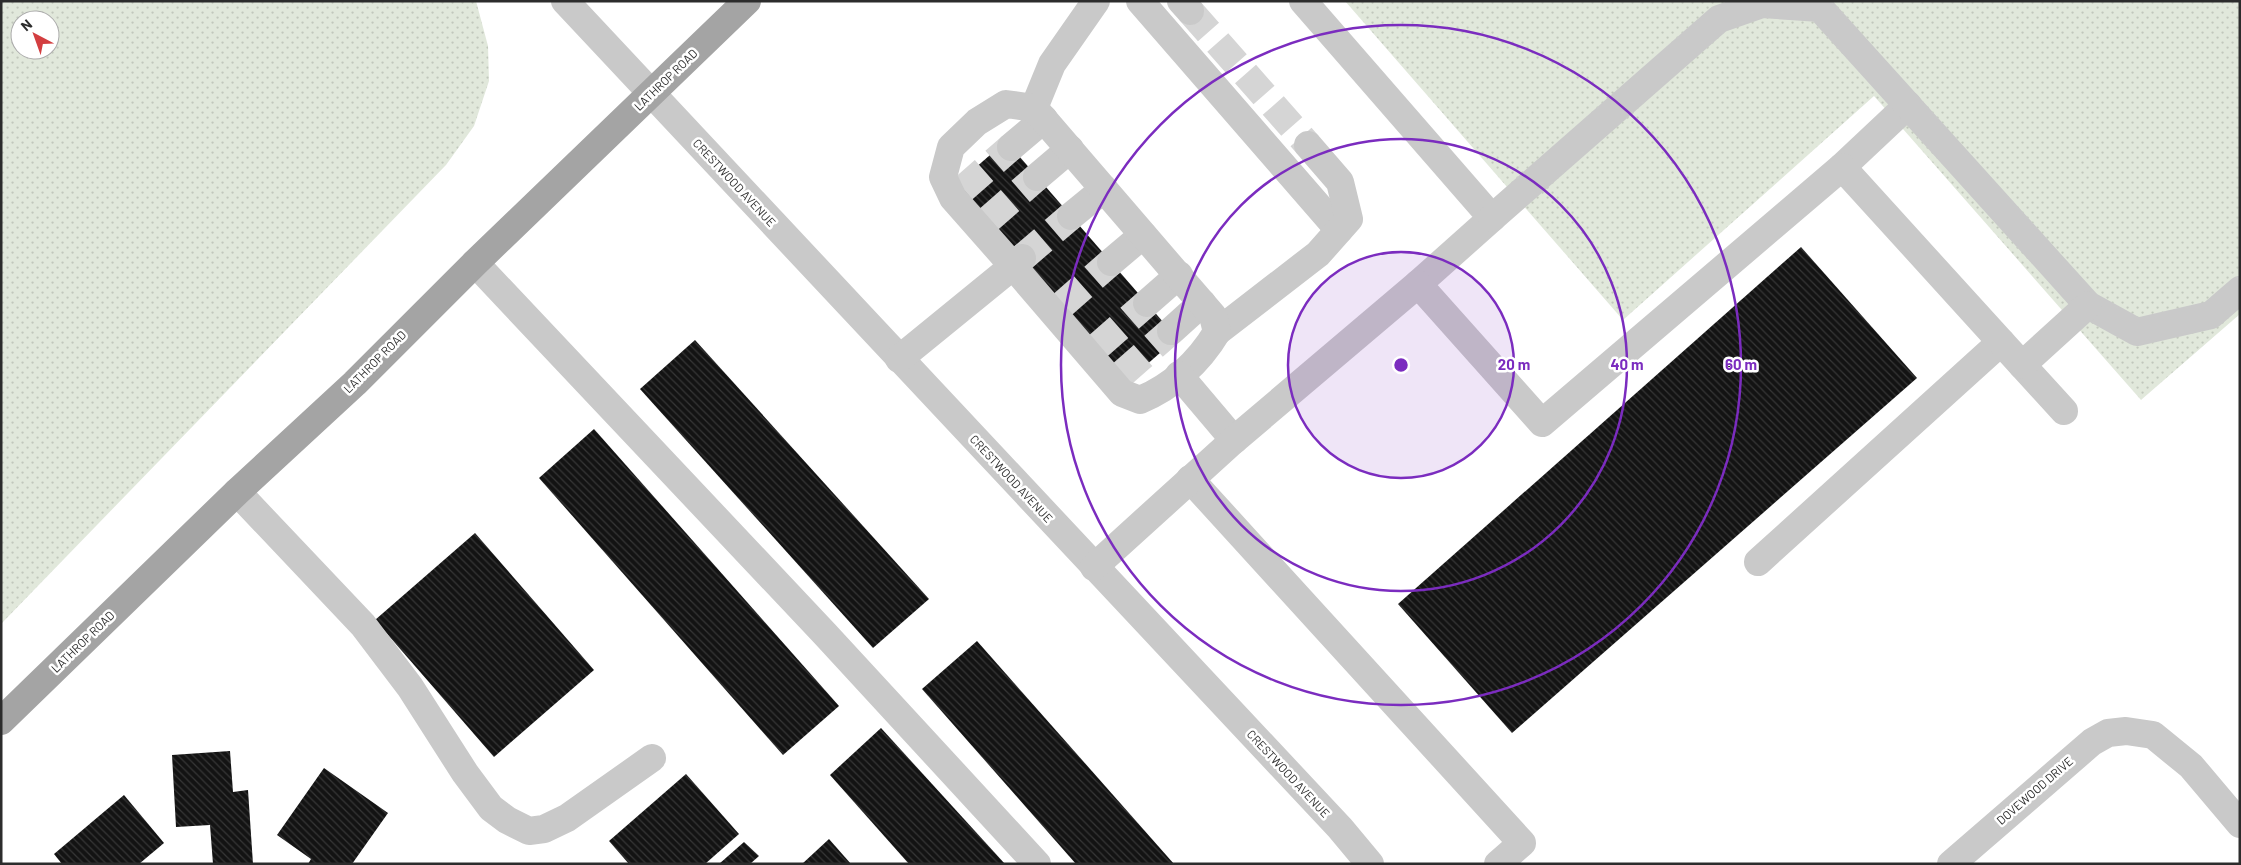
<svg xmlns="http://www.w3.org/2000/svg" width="2241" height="865" font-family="Barlow,sans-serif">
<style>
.grass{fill:url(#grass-dots);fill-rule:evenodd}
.building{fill:url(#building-back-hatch)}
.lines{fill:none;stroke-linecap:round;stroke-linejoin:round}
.minor-tunnel{stroke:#d5d5d5;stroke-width:28;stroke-dasharray:28 14;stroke-linecap:butt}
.minor{stroke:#c9c9c9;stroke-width:28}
.major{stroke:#a4a4a4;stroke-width:28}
.ring{fill:none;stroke:#7b2cbf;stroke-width:2.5}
.labels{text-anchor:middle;stroke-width:5;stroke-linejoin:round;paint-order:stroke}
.street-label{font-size:12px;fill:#2c2c2c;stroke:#fff}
.centre{fill:#7b2cbf;stroke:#fff;stroke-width:2.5}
.ring-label{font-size:15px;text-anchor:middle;font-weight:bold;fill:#7b2cbf;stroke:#fff;stroke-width:5;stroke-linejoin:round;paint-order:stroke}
</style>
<defs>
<pattern id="grass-dots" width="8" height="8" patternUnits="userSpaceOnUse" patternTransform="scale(1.25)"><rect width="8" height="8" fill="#e1e8db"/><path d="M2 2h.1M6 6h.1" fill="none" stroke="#c1c7bc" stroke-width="1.8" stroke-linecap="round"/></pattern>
<pattern id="building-back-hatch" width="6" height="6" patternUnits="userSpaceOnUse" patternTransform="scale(1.25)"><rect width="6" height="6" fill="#131313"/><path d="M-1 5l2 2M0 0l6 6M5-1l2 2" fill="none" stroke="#363636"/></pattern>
</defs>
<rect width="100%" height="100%" fill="#fff"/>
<!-- grass -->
<g class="grass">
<path d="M1,1H476L488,46L489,81L474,126L446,165L1,624ZM20,20H50V50H20Z"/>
<path d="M1345,1H2240V314L2141,400L1874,96L1623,320Z"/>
</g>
<!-- building -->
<g class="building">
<path d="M1006,141L1177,338L1128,381L958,183Z"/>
<path d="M1801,247L1917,378L1512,733L1398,604Z"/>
<path d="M695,340L929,599L873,648L640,389Z"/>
<path d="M594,429L839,706L783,755L539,478Z"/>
<path d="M475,533L594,670L494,757L375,620Z"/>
<path d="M977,641L1174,864H1076L922,689Z"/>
<path d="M881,728L1005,864H909L830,775Z"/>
<path d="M230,751L233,792L248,790L253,864H213L210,825L176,827L172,755Z"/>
<path d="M324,768L388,813L352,864H308L311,859L277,835Z"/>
<path d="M686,774L739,834L705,864H629L609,841Z"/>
<path d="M124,795L164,843L139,864H62L54,854Z"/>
<path d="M829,839L851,864H802Z"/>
<path d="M744,842L759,856L750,864H719Z"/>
</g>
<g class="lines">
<!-- minor-tunnel -->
<g class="minor-tunnel">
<path d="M1190,11L1308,145"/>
<path d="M963,189L1011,147"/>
<path d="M989,219L1037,177"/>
<path d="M1022,258L1071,216"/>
<path d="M1062,305L1111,262"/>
<path d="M1098,346L1147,303"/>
<path d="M1122,374L1171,331"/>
</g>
<!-- minor -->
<g class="minor">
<path d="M565,1L1340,828L1370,864"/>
<path d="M1140,1L1339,230"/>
<path d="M1181,1L1190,11"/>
<path d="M1303,1L1492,218L1418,284"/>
<path d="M1034,108L1052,64L1096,1"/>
<path d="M1011,147L1044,119"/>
<path d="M1842,167L1908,105"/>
<path d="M1037,177L1070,149"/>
<path d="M1071,216L1104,189"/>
<path d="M1492,218L1719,19L1762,4L1820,8L2088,305L2137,332L2211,315L2240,290"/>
<path d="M1111,262L1143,235"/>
<path d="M475,263L825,634L1037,864"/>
<path d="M1147,303L1179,275"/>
<path d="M1171,331L1202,303"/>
<path d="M1217,332L1318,254L1349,219L1340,182L1308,145"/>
<path d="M899,359L1013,266L1122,393L1140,400C1172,387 1199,362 1217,332L1213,316L1034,108L1006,104L977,122L951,147L943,177L953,198L1013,266L1022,258"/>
<path d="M2022,365L2064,411"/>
<path d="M1179,375L1234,440"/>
<path d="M1190,479L1522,843L1498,864"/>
<path d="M237,492L363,625L410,687L465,773L491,808L507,820L529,831L544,829L567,818L652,758"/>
<path d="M1758,562L2001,342"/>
<path d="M1094,567L1234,440L1418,284L1542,423L1842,167L2022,365L2088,305"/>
<path d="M1951,864L2092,742L2108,733L2126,731L2153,735L2191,766L2240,824"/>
</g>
<!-- major -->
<path class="major" d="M1,721L237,492L355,383L475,263L747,1"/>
</g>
<!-- distance rings -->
<circle cx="1401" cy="365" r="113" fill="#7b2cbf" fill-opacity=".12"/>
<g class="ring">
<circle cx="1401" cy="365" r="113"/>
<circle cx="1401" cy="365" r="226"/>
<circle cx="1401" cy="365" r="340"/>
</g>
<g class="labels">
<!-- street labels -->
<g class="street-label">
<text transform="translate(666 80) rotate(-44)" y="4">LATHROP ROAD</text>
<text transform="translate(734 183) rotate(47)" y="4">CRESTWOOD AVENUE</text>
<text transform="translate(375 362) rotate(-45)" y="4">LATHROP ROAD</text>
<text transform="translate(1011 479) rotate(47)" y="4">CRESTWOOD AVENUE</text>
<text transform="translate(83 642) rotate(-44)" y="4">LATHROP ROAD</text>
<text transform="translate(1288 774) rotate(47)" y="4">CRESTWOOD AVENUE</text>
<text transform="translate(2035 791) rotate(-41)" y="4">DOVEWOOD DRIVE</text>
</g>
</g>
<circle cx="1401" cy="365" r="8" class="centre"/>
<g class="ring-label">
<text x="1514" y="370">20 m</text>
<text x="1627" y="370">40 m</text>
<text x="1741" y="370">60 m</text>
</g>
<!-- border -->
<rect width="2241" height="865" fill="none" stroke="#2c2c2c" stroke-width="5"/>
<!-- north arrow -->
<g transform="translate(35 35) rotate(319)"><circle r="24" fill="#ffffff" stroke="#ababab"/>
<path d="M0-4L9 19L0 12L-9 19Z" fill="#d33e40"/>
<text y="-8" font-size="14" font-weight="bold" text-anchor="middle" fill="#2c2c2c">N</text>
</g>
</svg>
